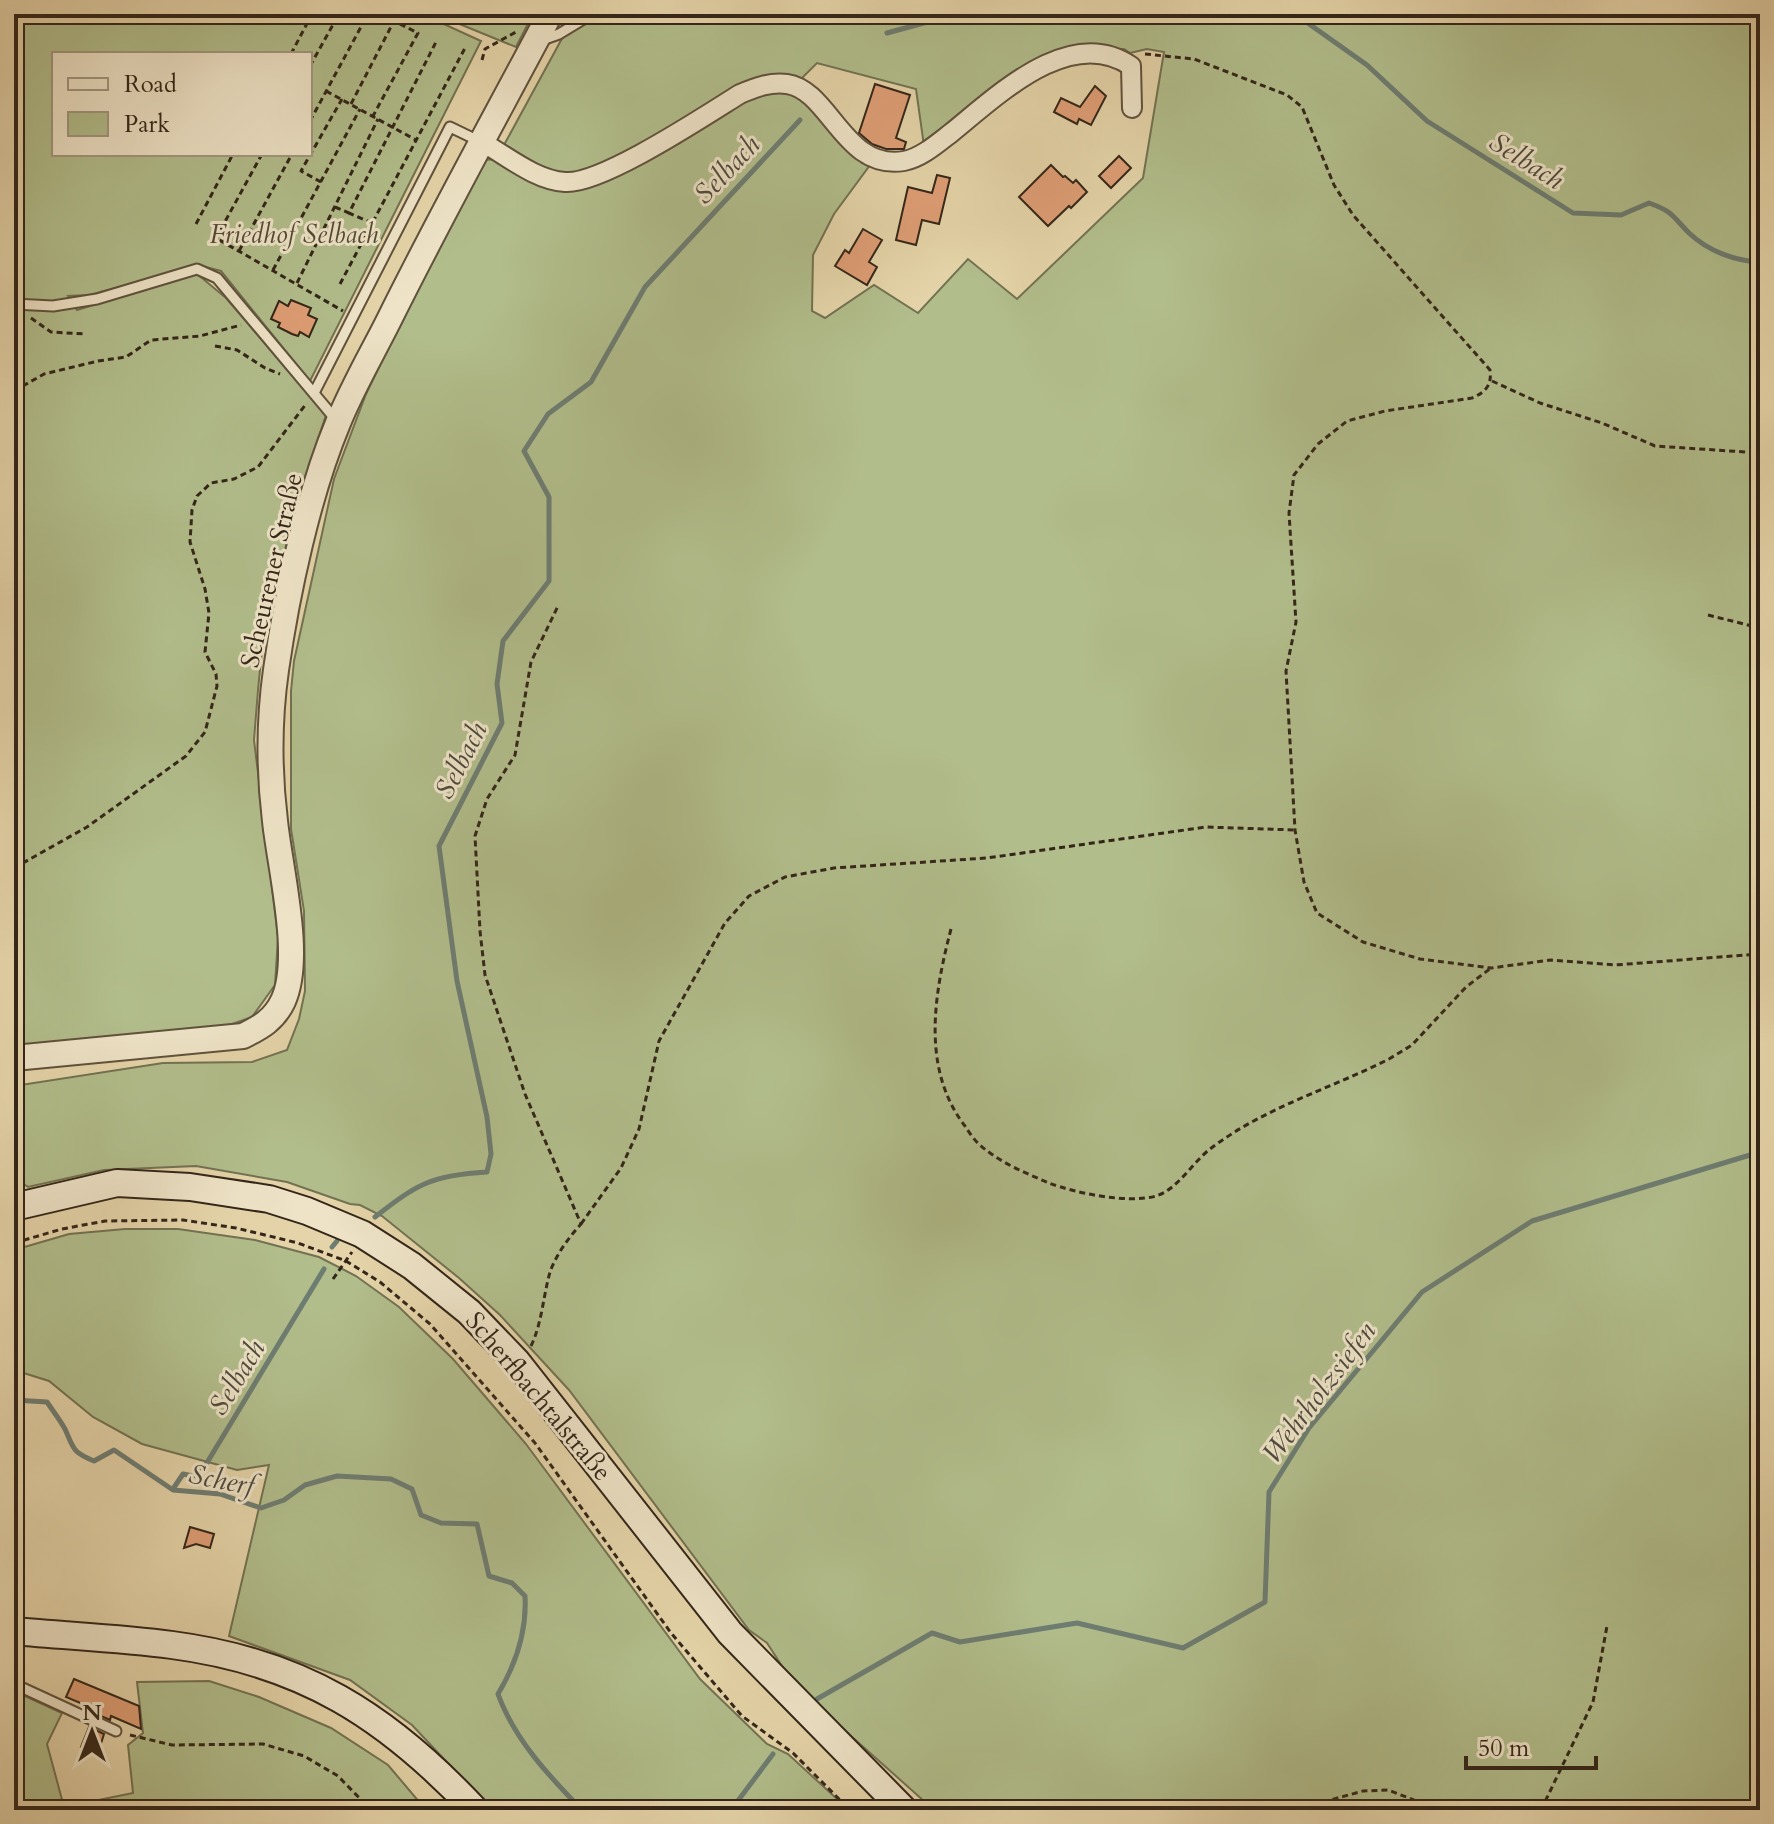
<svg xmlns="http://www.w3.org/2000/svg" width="1774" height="1824" font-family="Cardo,serif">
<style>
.green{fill:#b1bd8b;stroke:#727252;stroke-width:2;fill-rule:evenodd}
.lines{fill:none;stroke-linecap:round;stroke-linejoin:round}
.stream{stroke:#6e7d72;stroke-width:5}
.building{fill:#df9e75;stroke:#332619;stroke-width:2}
.service-casing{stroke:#60523d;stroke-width:13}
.minor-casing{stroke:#60523d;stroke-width:22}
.tertiary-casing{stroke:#60523d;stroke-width:28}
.secondary-casing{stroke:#332619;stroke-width:30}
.path{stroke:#332619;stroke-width:3;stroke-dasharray:6 4;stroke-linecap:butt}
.service{stroke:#eee3c7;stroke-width:9}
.minor{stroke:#eee3c7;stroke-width:18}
.tertiary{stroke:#eee3c7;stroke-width:24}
.secondary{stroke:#eee3c7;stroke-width:26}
.labels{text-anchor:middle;stroke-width:6;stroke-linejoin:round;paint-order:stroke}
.park-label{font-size:26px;font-style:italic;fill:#524c36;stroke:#eee3c7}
.street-label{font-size:26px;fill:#332619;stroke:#eee3c7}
.water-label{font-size:28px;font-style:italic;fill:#4c4a3e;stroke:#eee3c7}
</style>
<rect width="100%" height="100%" fill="#e5d4a9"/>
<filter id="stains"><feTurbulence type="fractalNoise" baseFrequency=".0025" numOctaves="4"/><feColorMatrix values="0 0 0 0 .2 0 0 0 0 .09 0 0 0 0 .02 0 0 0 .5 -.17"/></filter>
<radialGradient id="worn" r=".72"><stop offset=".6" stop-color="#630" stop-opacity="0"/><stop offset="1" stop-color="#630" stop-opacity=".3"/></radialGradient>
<!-- green -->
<g class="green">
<path d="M14,14H422L481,41L310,381L221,271L198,265L90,295L68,296L77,310L196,273L226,298L326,415L305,478L279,572L262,650L258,690L254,740L278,937L275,985L252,1017L221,1028L14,1049ZM54,54H310V154H54Z"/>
<path d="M435,14H533L516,47Z"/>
<path d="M596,14H1760V1810H934L795,1686L767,1643L749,1630L569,1390L500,1315L459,1278L382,1216L360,1205L350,1204L287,1182L196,1166L104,1170L28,1187L14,1177V1086L163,1063L252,1062L287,1050L299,1019L305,991L304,911L291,829V691L294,661L334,479L366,394L434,254L484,160L497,159L534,180L555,186H575L616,171L751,96L777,87L806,96L862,163L870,165L834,214L813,255L812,311L825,318L874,285L918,313L968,259L1017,299L1143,178L1164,52L1147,49L1130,53L1124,49L1059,54L1014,78L924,146L916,89L817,63L801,79L760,80L736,90L611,163L582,174L557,173L538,169L504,145L565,33Z"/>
<path d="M125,1229H178L255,1240L319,1257L356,1276L399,1307L453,1359L526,1444L700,1679L767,1744L788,1754L849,1810H492L412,1725L350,1680L229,1636L269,1465L237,1470L142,1444L93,1417L49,1381L14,1370V1250L69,1234Z"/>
<path d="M209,1681L259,1697L331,1728L388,1765L426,1810H14V1691L62,1713L47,1744L64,1807L133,1793L128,1745L143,1733L137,1682Z"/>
</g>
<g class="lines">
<!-- stream -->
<g class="stream">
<path d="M1295,14L1367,65L1427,121L1573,213L1621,215L1649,203C1674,212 1672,216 1689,233C1708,251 1735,261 1760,262"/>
<path d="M887,33L957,14"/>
<path d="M375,1217C417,1184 432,1175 487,1172L491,1154L487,1117L457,981L439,846L502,723L497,684L503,641L549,581V497L524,451L548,414L591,382L645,287L800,120"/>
<path d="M332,1247L337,1241"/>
<path d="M14,1400L47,1402C53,1411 60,1420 65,1429C74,1449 72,1452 94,1461L114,1450L173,1490L220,1494L261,1508L284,1500L305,1485L337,1476L391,1479L412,1489L421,1515L441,1523L477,1524L489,1576L512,1583L525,1596C527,1632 516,1664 498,1694C514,1739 549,1776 582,1810"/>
<path d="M173,1489L183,1474L193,1476L205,1466L324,1269"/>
<path d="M817,1699L932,1633L960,1642L1077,1623L1183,1648L1265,1602L1269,1492L1309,1428L1422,1292L1532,1221L1760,1152"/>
<path d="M731,1810L773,1754"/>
</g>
</g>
<!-- building -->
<g class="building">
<path d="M875,84L910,95L896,138L906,142L904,149H886L872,144L859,133Z"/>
<path d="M1095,86L1106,96L1091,125L1079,119L1077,124L1054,112L1061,98L1080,107Z"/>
<path d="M1119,156L1131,168L1111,188L1099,176Z"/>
<path d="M1051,165L1063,177L1065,176L1073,183L1076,180L1087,192L1071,208L1069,206L1048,226L1019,197Z"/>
<path d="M937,175L950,178L939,224L922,220L916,245L896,240L908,187L932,193Z"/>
<path d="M863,229L882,240L869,262L877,267L867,285L835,266L845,250L849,253Z"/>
<path d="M291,300L311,308L308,315L317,319L309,337L300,332L298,336L292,334L278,327L280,323L271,319L279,301L288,306Z"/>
<path d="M190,1527L214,1534L210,1548L196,1544L184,1548Z"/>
<path d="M74,1679L139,1706L141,1729L111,1716L110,1720L94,1713L95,1709L66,1697Z"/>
<path d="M89,1727L104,1734L98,1753L81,1747Z"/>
</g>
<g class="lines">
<defs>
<g id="service">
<path d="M542,40L559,34L592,14"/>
<path d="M14,304L53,306L97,299L197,269L217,278L337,421"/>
<path d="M314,393L450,127L479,141"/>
<path d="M14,1684L116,1731"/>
</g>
<path id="minor" d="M482,142C507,156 535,180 565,182C601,185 706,115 740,94C756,87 770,82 787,84C830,90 844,171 904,161C921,158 938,143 951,133C997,96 1070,24 1131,66L1132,108"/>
<path id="tertiary" d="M14,1058L243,1036C261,1027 274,1020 283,1001C303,958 280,869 275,821C269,772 269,719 276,670C287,593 308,495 338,423C352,388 372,354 389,320C440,217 496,116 550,14"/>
<g id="secondary">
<path d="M14,1207L117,1183L190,1187L269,1199L307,1211L362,1234L412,1266L469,1312L517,1362L730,1633L904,1810"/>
<path d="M14,1631C67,1636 119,1638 172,1645C302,1662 387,1716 475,1810"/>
</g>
</defs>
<!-- service casing -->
<use href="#service" class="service-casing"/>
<!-- minor casing -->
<use href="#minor" class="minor-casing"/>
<!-- tertiary casing -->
<use href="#tertiary" class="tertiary-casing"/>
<!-- secondary casing -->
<use href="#secondary" class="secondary-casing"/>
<!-- path -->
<g class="path">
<path d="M291,54L312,14"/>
<path d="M1145,54L1194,59L1287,95L1302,107L1334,185L1353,215L1490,370C1492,385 1486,392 1472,398L1385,411L1347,421L1318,444L1294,475L1289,513L1296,622L1286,671L1295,830L1304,882L1317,913L1363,942L1420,959L1491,968L1551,960L1615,965L1760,954"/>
<path d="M482,60L485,49L516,32"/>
<path d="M310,66L339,14"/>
<path d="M326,91L416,140"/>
<path d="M351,104L394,21L418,33L373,116"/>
<path d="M310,121L368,14"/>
<path d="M262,154L216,238L343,311"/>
<path d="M321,182L301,171L342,99"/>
<path d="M335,207L349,213"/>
<path d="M372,223L349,213L436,42"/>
<path d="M196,224L233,154"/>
<path d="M239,251L292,154"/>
<path d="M273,270L360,109"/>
<path d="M297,283L378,119"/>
<path d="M340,284L465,48"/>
<path d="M31,318L51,332L85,334"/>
<path d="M215,346L237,350L265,368L280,374"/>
<path d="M1492,381L1540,403L1602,423L1655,446L1760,453"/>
<path d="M14,391L44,374L98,361L126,357L151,340L200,336L241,325"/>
<path d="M1708,615L1760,628"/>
<path d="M14,868L87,827L186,756L205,732L217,686L216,674L205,652L209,613L205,589L190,542L192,510L197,496L211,483L234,479L258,467L306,404"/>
<path d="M951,929C934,994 921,1069 965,1126C969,1132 974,1140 980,1145C999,1162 1025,1173 1049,1183C1075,1193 1128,1204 1156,1196C1177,1190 1193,1162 1210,1149C1263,1108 1330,1089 1389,1059L1412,1045L1466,987L1491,968"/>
<path d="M581,1224L621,1168L639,1129L659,1041L725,923L749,896L785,877L834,868L987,858L1206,827L1295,830"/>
<path d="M14,1243L62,1229L105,1221L183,1220L236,1228L298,1243L346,1261L380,1282L430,1324L535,1443L671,1633L742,1716L793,1753L850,1810"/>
<path d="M333,1279L352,1252"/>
<path d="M531,1346C542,1323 543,1297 550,1272C556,1255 569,1237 581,1224L525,1094L485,975L480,931L475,836L487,799L515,755L531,662L558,606"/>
<path d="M130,1735L172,1745L263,1744L304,1756L338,1776L371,1810"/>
<path d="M1294,1810L1363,1791L1388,1790L1440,1810"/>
<path d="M1541,1810L1593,1702L1607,1626"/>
</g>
<!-- service -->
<use href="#service" class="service"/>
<!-- minor -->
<use href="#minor" class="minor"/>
<!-- tertiary -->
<use href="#tertiary" class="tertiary"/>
<!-- secondary -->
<use href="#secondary" class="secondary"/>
</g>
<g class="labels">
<!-- park labels -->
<g class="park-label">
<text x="294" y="243">Friedhof Selbach</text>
</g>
<!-- street labels -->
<g class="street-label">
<text transform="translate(271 570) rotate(-77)" y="9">Scheurener Straße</text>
<text transform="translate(539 1396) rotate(50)" y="9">Scherfbachtalstraße</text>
</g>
<!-- water labels -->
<g class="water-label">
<text transform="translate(1527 160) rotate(32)" y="10">Selbach</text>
<text transform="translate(726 169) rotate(-47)" y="10">Selbach</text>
<text transform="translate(460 760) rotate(-63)" y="10">Selbach</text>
<text transform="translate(236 1377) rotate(-59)" y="10">Selbach</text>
<text transform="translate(1318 1392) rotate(-53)" y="10">Wehrholzsiefen</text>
<text transform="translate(222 1479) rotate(11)" y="10">Scherf</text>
</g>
</g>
<!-- margin -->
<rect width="1774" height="1824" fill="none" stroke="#e5d4a9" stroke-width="48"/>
<rect x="16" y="16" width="1742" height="1792" fill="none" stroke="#332619" stroke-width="4"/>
<rect x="24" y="24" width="1726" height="1776" fill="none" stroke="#332619" stroke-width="2"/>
<!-- legend -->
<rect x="52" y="52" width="260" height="104" fill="#eee3c7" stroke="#a39781" stroke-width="2"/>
<rect x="68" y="78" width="40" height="12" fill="#eee3c7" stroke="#a39781" stroke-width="2"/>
<text x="124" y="92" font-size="24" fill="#332619">Road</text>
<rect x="68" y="112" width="40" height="24" fill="#b1bd8b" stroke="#a39781" stroke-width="2"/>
<text x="124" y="132" font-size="24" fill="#332619">Park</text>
<!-- north arrow -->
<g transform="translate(92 1732)" stroke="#eee3c7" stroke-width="6" paint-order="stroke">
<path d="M0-6L14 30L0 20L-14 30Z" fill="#332619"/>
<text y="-12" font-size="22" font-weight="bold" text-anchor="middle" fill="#332619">N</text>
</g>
<!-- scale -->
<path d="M1466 1756v12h130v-12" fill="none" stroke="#332619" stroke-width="4"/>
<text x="1478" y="1756" font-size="24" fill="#332619" stroke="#eee3c7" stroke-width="6" paint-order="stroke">50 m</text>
<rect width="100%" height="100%" filter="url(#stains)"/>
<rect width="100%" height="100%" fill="url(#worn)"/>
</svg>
